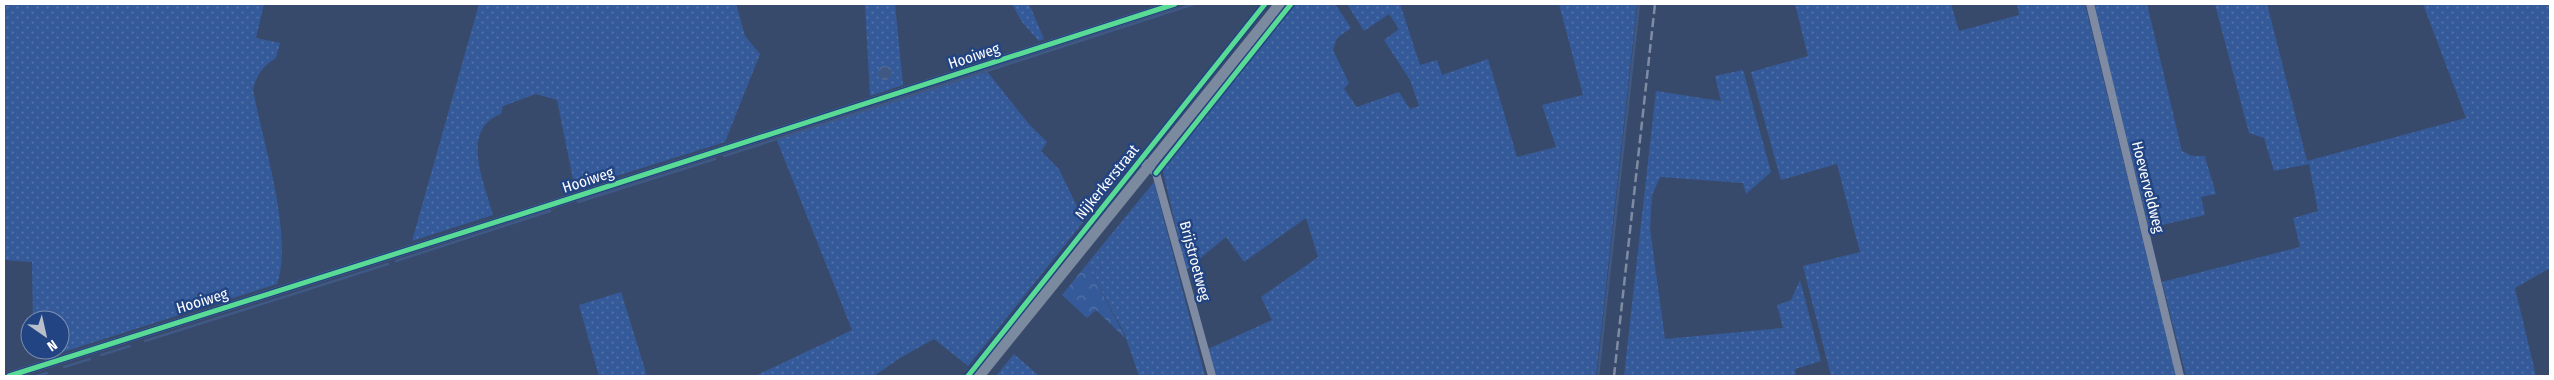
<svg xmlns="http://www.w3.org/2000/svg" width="2554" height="380" font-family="'Fira Sans Condensed',sans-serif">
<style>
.grass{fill:url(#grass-dots)}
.forest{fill:url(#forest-crowns)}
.water{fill:url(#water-waves)}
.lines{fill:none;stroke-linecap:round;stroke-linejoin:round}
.stream{stroke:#3f5884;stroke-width:2.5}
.minor{stroke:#7e8ba2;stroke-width:8}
.primary{stroke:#7c8aa0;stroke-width:11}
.rail{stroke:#7f8ba2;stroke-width:2.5;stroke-dasharray:9 4;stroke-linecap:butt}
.cycleway-casing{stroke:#224482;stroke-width:8}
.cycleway{stroke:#5adb95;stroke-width:5}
.labels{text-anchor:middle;stroke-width:5;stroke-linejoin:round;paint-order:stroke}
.street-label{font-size:15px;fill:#fff;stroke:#224482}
</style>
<defs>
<pattern id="grass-dots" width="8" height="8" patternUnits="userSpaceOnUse" patternTransform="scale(1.25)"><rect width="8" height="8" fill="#355a99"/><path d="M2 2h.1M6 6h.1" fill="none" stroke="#5373a8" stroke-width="1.8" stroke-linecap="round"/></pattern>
<pattern id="forest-crowns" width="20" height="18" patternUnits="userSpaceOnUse" patternTransform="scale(1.25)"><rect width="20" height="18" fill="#355a99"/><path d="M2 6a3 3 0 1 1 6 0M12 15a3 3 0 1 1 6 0" fill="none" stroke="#5373a8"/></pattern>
<pattern id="water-waves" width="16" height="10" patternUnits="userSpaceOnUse" patternTransform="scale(1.25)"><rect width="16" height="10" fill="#3f5884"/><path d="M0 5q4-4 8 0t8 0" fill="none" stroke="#5c7196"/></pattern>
</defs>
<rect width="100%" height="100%" fill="#384a6c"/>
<!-- grass -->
<g class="grass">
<path d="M4,4H264L256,38L280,43L276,58C263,66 257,74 253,89C262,141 294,235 277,284L47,357L43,350H60V320H33L32,262L4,260Z"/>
<path d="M479,4H736L745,36L760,54L725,142L575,189L557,100L536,94L503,106L501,114C459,129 485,185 493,215L412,241Z"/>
<path d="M865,4H895L903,85L870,96Z"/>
<path d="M1012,4H1029L1044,39L1039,41L1022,22Z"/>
<path d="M1295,4H1335L1351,28L1337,38L1333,50L1349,83L1344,89L1357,107L1399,92L1410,109L1419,106L1410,80L1384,40L1399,29L1389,14L1364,31L1347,4H1400L1420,65L1437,60L1442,75L1488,59L1517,157L1556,147L1542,105L1583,95L1559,4H1637L1596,376H1215L1208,349L1272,320L1261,297L1318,257L1306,218L1244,262L1226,237L1186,270L1163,172L1164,168Z"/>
<path d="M1795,4H1951L1959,31L2019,15L2017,4H2085L2176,376H1831L1803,266L1860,252L1837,164L1781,180L1751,72L1808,56Z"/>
<path d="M2093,4H2147L2182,151L2192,156H2207L2205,157L2216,194L2201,197L2205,215L2149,228Z"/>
<path d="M2215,4H2267L2307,161L2466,118L2423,4H2550V268L2515,288L2536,376H2186L2162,282L2300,247L2293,218L2318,211L2309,164L2274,171L2264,138L2249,133Z"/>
<path d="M986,70L1028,123L1047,142L1041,151L1059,169L1084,221L968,366L934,339L900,358L874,376H755L852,330L776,138Z"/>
<path d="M1743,70L1771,172L1746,194L1743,183L1660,177L1652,195L1650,229L1665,339L1783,328L1777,305L1791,300L1800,280L1821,361L1795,369L1796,376H1624L1656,91L1721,101L1715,76Z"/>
<path d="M1154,182L1205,376H1139L1125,335L1087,264Z"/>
<path d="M621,292L647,376H599L579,305Z"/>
<path d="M1014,354L1039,376H996Z"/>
</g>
<!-- forest -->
<path class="forest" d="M1087,264L1126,339L1096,310L1087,318L1062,295Z"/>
<!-- water -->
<circle class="water" cx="885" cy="73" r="7"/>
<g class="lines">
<!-- stream -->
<g class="stream">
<path d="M724,156L1194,4"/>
<path d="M578,202L715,159"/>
<path d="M396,261L550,211"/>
<path d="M145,341L388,264"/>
<path d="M101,355L130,346"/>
<path d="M64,367L90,359"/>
<path d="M36,376L47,373"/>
<path d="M1598,376L1639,4"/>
</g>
<!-- minor -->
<g class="minor">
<path d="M2090,4L2180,376"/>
<path d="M1141,160L1156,173L1212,376"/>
<path d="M9,376L550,205L1175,4"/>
</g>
<!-- primary -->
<path class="primary" d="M979,376L1280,4"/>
<!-- rail -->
<path class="rail" d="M1614,376L1655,4"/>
<defs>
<g id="cycleway">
<path d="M1156,173L1291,4"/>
<path d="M9,376L550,205L1175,4"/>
<path d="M968,376L1265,4"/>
</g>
</defs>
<!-- cycleway casing -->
<use href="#cycleway" class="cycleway-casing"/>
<!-- cycleway -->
<use href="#cycleway" class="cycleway"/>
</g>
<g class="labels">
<!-- street labels -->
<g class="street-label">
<text transform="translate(974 56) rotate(-18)" y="5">Hooiweg</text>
<text transform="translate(588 180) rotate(-18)" y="5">Hooiweg</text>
<text transform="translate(1107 182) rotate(-51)" y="5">Nijkerkerstraat</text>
<text transform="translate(2148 187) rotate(76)" y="5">Hoeverveldweg</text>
<text transform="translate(1195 261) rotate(75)" y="5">Brijstroetweg</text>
<text transform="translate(202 301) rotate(-17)" y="5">Hooiweg</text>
</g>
</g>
<!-- border -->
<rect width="2554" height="380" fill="none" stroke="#ffffff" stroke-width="10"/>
<!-- north arrow -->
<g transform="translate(45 335) rotate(146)"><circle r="24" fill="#224482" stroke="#7a8fb4"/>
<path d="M0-4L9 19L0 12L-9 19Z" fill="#b9c0cc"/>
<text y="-8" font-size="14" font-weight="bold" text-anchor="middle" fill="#ffffff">N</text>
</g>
</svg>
